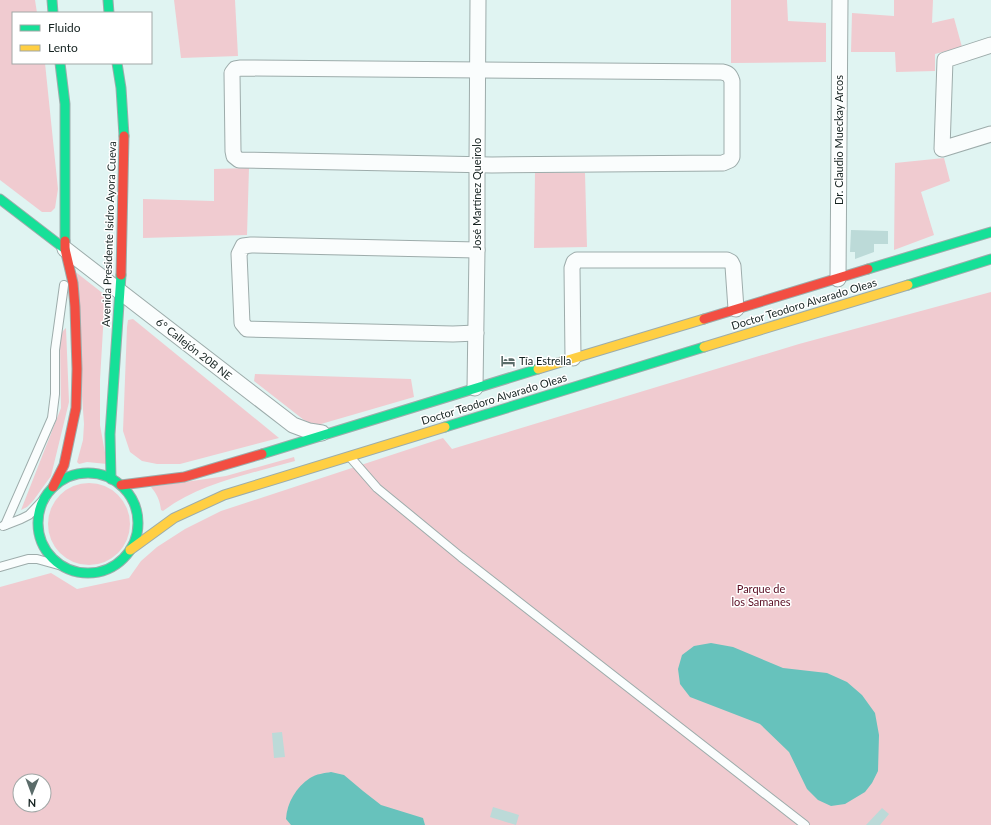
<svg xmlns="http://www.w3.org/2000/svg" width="991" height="825" font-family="Lato,sans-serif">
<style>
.green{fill:#f0cbd0;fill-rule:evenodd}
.water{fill:#67c2bc}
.building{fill:#bcdad8}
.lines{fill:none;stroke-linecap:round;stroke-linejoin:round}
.lane-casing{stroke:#9dacab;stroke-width:10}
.street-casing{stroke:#9dacab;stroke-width:17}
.fast-casing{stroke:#9dacab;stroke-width:11}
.slow-casing{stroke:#9dacab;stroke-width:11}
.jam-casing{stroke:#9dacab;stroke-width:11}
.lane{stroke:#fafdfd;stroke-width:8}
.street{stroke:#fafdfd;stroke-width:15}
.fast{stroke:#16e098;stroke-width:9}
.slow{stroke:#ffcf43;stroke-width:9}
.jam{stroke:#f24e42;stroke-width:9}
.labels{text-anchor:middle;stroke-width:3;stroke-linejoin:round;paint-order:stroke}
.street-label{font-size:11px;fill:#142220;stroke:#fff}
.poi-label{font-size:11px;fill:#142220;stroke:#fff;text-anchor:start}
.park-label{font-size:11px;fill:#590c22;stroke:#fff}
</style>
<rect width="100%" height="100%" fill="#e0f4f2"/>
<!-- green -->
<g class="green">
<path d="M0,0H35L37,13H13V63H45L58,189L55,208L51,212H42L0,180Z"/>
<path d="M174,0H235L238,56L181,58Z"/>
<path d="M731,0H787L788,21L826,23V62L731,63Z"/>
<path d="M894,0H933L932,23L954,18L962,47L935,54V71L896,72L895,52H851L852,13L894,16Z"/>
<path d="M944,158L950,181L921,192L934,235L894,250L895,163Z"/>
<path d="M249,168L247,235L143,238V199L214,201V169Z"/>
<path d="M535,172L585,173L587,247L534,248Z"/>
<path d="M73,270L105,295L100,380V425L107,464L87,462L79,464L77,462L83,440L84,424Z"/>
<path d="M991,292V825H0V587L51,573L77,589L129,578L141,561L157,547L185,529L221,511L443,438L452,449L799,344ZM20,781H44V805H20Z"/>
<path d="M133,319L279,438L180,464H157L142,461L130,452L123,431L127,327L128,320Z"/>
<path d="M66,328L69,402L51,476L33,501L27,507L21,510L61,408L60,343C61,336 61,332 66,328Z"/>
<path d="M255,374L411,379L414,397L321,424H312L304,420L254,381Z"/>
<path d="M294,457L295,461C250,474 200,483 163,511L161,510C160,501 157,494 151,487L226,476Z"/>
<circle cx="89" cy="524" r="41"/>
</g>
<!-- water -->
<g class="water">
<path d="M711,643L733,647L783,668L827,673L847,682L862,695L875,713L879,735L878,771L872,783L865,792L845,804L831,806L818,800L807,789L789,752L760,724L690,697L680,684L678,669L682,655L694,646Z"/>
<path d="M331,772L344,775L363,791L381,805L423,818L425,825H291L286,819C287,803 296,787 310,778C316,774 325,773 331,772Z"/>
</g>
<!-- building -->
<g class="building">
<path d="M851,230L888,231V244H874V252L855,259V252H850Z"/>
<path d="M282,732L285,757L274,758L272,733Z"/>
<path d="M493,807L519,815L516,825L490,817Z"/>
<path d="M882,808L889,814L880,825H866Z"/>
</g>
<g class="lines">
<defs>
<g id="lane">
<path d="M350,457L377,488L461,557L805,825"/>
<path d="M5,525L52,418L55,394V350L64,285"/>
<path d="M3,526L21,519L29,515L45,498"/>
<path d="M0,567L28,559H37L62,566"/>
</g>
<g id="street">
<path d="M991,45L945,60L942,149L991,134"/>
<path d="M241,68L722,72C728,73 730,75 732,81V157L730,160L723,163L492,165L239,160L234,156L233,151L232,73L235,69Z"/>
<path d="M65,249L293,425L309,431L322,433"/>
<path d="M838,279L840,0"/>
<path d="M476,333L453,334L247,329L242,323L239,254L243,246L251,245L477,250"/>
<path d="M573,358L572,268L574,262L577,260H727L731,262L733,266L736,309"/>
<path d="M475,388L477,250V165L478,0"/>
</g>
<g id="fast">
<path d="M52,0L53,13"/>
<path d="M108,0L109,13"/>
<path d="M60,63L65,104V241"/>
<path d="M117,63L121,88L124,136"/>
<path d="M0,199L65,249"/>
<path d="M868,269L991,232"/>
<path d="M908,285L991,259"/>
<path d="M445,427L704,347"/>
<path d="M262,454L538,369"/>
<circle cx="88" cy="523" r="50"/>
<path d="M111,479L110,434L121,275"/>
</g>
<g id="slow">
<path d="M704,347L908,285"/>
<path d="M538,369L704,319"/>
<path d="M130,550L174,518L224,495L445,427"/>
</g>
<g id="jam">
<path d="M121,275L124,136"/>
<path d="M704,319L868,269"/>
<path d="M121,485L184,477L262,454"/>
<path d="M53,487L64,465L76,408L77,369L75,307L73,283L65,249V241"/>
</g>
</defs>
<!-- lane casing -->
<use href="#lane" class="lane-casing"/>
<!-- street casing -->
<use href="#street" class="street-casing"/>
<!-- fast casing -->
<use href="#fast" class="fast-casing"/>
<!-- slow casing -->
<use href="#slow" class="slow-casing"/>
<!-- jam casing -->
<use href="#jam" class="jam-casing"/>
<!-- lane -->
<use href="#lane" class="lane"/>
<!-- street -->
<use href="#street" class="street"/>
<!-- fast -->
<use href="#fast" class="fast"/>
<!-- slow -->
<use href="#slow" class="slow"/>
<!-- jam -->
<use href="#jam" class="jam"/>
</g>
<!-- icons -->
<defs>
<symbol id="hotel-bare" viewBox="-9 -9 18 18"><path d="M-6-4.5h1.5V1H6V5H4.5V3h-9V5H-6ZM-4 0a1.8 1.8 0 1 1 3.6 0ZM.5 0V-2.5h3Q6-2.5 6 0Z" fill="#5b6c6a" stroke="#fff" stroke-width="2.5" paint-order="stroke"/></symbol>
</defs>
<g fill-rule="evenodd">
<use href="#hotel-bare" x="498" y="351" width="20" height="20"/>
</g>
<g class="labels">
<!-- street labels -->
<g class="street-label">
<text transform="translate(839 140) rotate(-90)" y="4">Dr. Claudio Mueckay Arcos</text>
<text transform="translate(477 194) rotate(-90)" y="4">José Martínez Queirolo</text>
<text transform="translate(109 234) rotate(-88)" y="4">Avenida Presidente Isidro Ayora Cueva</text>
<text transform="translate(804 304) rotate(-17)" y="4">Doctor Teodoro Alvarado Oleas</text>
<text transform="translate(194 349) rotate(38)" y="4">6° Callejón 20B NE</text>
<text transform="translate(494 399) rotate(-17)" y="4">Doctor Teodoro Alvarado Oleas</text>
</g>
<!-- poi labels -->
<g class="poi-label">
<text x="519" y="365">Tía Estrella</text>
</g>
<!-- park labels -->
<g class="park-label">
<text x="761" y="593">Parque de<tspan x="761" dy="13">los Samanes</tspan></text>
</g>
</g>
<!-- legend -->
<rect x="12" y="12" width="140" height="52" fill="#ffffff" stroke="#a1a7a6"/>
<rect x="20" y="25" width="20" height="6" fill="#16e098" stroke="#a1a7a6"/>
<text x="48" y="32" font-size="12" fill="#142220">Fluido</text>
<rect x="20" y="45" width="20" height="6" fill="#ffcf43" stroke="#a1a7a6"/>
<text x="48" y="52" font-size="12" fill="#142220">Lento</text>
<!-- north arrow -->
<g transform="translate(32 793) rotate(181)"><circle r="19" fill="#ffffff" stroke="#a1a7a6"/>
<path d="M0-3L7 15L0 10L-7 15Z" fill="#5b6c6a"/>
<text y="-6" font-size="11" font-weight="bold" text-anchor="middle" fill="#142220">N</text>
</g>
</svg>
